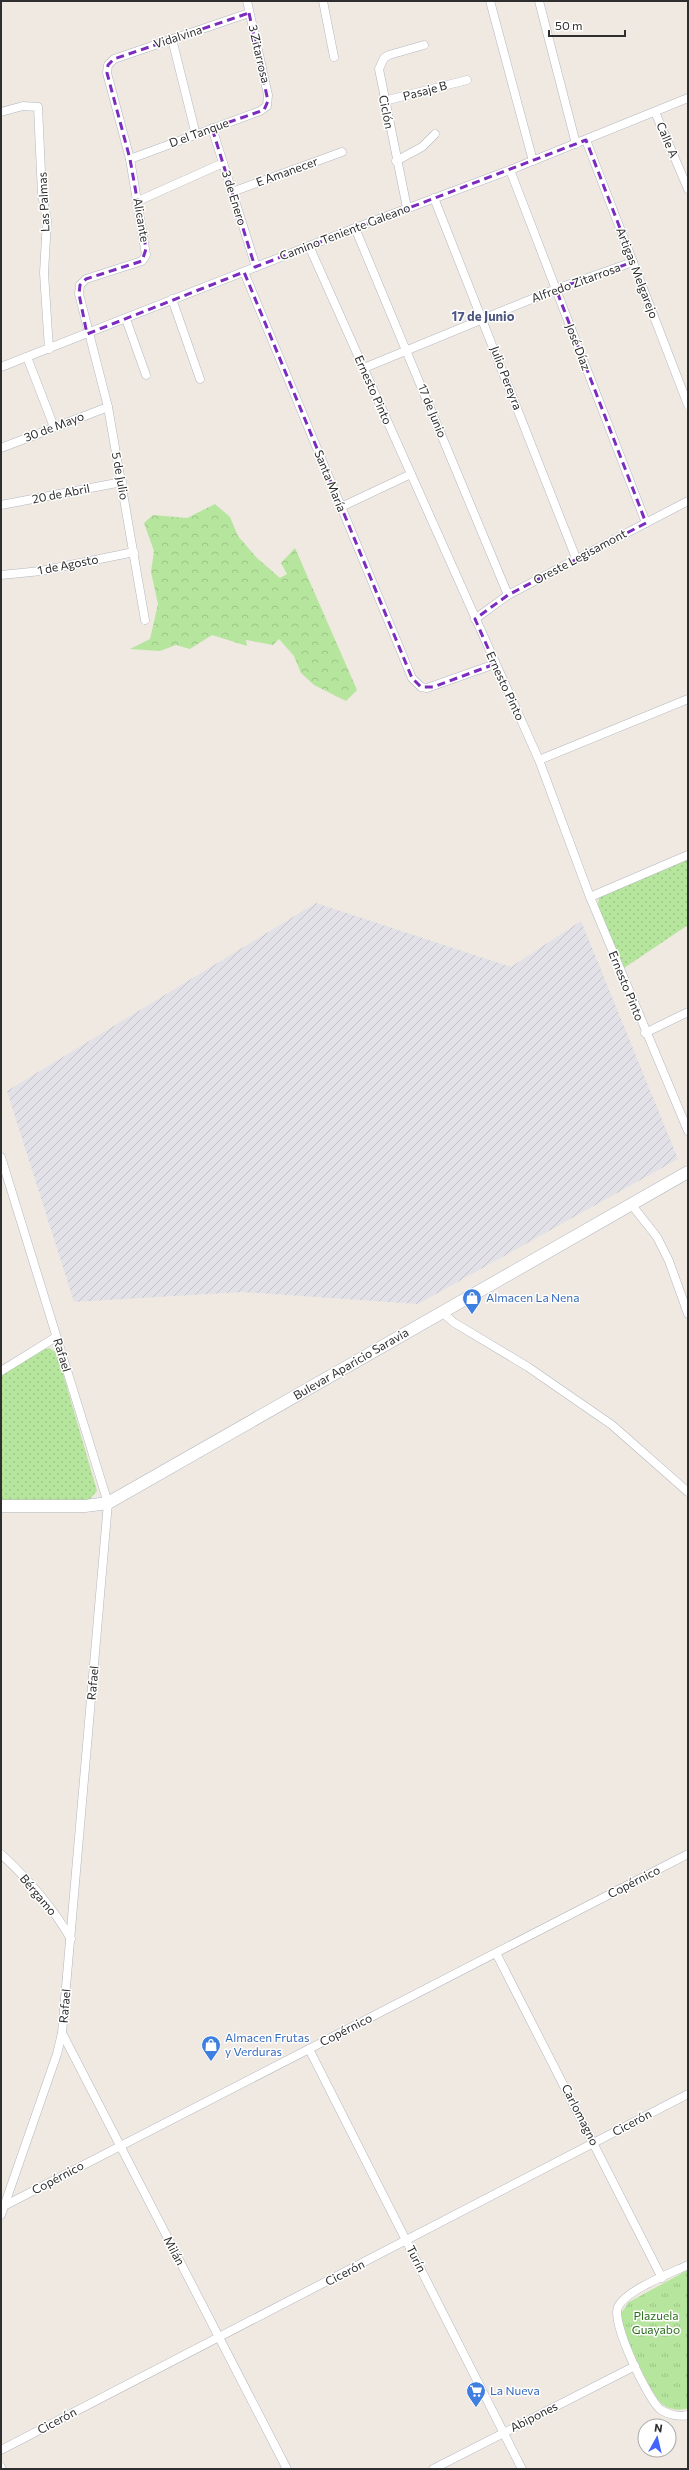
<svg xmlns="http://www.w3.org/2000/svg" width="689" height="2470" font-family="Commissioner,sans-serif">
<style>
.industrial{fill:url(#industrial-furrows)}
.grass{fill:url(#grass-dots)}
.forest{fill:url(#forest-crowns)}
.park{fill:url(#park-tufts)}
.lines{fill:none;stroke-linecap:round;stroke-linejoin:round}
.street-casing{stroke:#b4b7c1;stroke-width:9}
.secondary-casing{stroke:#b4b7c1;stroke-width:13}
.street{stroke:#fff;stroke-width:8}
.secondary{stroke:#fff;stroke-width:12}
.marked{fill:none;stroke:#7b2cbf;stroke-width:3;stroke-dasharray:8 5;stroke-linejoin:round}
.labels{text-anchor:middle;stroke-width:3;stroke-linejoin:round;paint-order:stroke}
.street-label{font-size:12px;fill:#2e2e2e;stroke:#fff}
.shop-label{font-size:12px;fill:#366cbe;stroke:#fff;text-anchor:start}
.park-label{font-size:12px;fill:#2c6e1b;stroke:#fff}
.neighbourhood-label{font-size:13px;font-weight:bold;fill:#4d5680;stroke:#fff}
</style>
<defs>
<pattern id="industrial-furrows" width="10" height="10" patternUnits="userSpaceOnUse"><rect width="10" height="10" fill="#e3e1e8"/><path d="M-1 1l2-2M0 10L10 0M9 11l2-2" fill="none" stroke="#c3c1c7"/></pattern>
<pattern id="grass-dots" width="8" height="8" patternUnits="userSpaceOnUse"><rect width="8" height="8" fill="#b6e59e"/><path d="M2 2h.1M6 6h.1" fill="none" stroke="#9dc588" stroke-width="1.8" stroke-linecap="round"/></pattern>
<pattern id="forest-crowns" width="20" height="18" patternUnits="userSpaceOnUse"><rect width="20" height="18" fill="#b6e59e"/><path d="M2 6a3 3 0 1 1 6 0M12 15a3 3 0 1 1 6 0" fill="none" stroke="#9dc588"/></pattern>
<pattern id="park-tufts" width="24" height="20" patternUnits="userSpaceOnUse"><rect width="24" height="20" fill="#b6e59e"/><path d="M3 7l-1-3M5 7V3M7 7l1-3M15 17l-1-3M17 17v-4M19 17l1-3" fill="none" stroke="#9dc588"/></pattern>
</defs>
<rect width="100%" height="100%" fill="#efe9e1"/>
<!-- industrial -->
<path class="industrial" d="M316,903L511,967L581,921L678,1159L418,1304L242,1292L74,1302L7,1091Z"/>
<!-- grass -->
<g class="grass">
<path d="M688,859V925L624,968L598,907L599,897Z"/>
<path d="M49,1348L57,1353L97,1491L89,1500L1,1502V1376L43,1350Z"/>
</g>
<!-- forest -->
<path class="forest" d="M215,504L230,517L238,536L256,557L280,578L287,574L281,563L295,548L357,690L346,701L314,685L301,673L294,656L279,639L273,645L246,640L247,646L212,635L190,649L176,645L160,651L130,649L150,639L158,604L151,572L154,551L144,523L153,515L187,518Z"/>
<!-- park -->
<path class="park" d="M688,2270V2408C681,2411 669,2410 662,2404C650,2394 629,2342 621,2325V2313L629,2302Z"/>
<g class="lines">
<defs>
<g id="street">
<path d="M323,1L334,57"/>
<path d="M490,1L533,161"/>
<path d="M539,1L576,144"/>
<path d="M172,39L196,135"/>
<path d="M384,101L467,80"/>
<path d="M1,112L23,106L38,107L42,194L47,220L44,273L49,349"/>
<path d="M655,112L688,189"/>
<path d="M212,128L256,267"/>
<path d="M586,140L688,405"/>
<path d="M130,159L260,111L267,106L268,95L247,1"/>
<path d="M396,161L422,147L435,134"/>
<path d="M510,170L646,523"/>
<path d="M232,192L342,152"/>
<path d="M434,198L576,558"/>
<path d="M138,201L223,163"/>
<path d="M407,208L379,69L384,58L389,55L424,45"/>
<path d="M355,228L508,595"/>
<path d="M309,246L539,760L590,897L688,1131"/>
<path d="M244,272L412,678L421,687L427,688L495,664"/>
<path d="M172,299L200,379"/>
<path d="M126,319L146,375"/>
<path d="M27,357L54,427"/>
<path d="M1,367L355,228L510,170L688,98"/>
<path d="M364,368L556,289L633,262"/>
<path d="M1,448L108,407"/>
<path d="M1,505L122,482"/>
<path d="M341,507L411,474"/>
<path d="M1,575L41,571L134,552"/>
<path d="M475,619L508,595L688,501"/>
<path d="M145,620L108,407L79,294L80,285L86,279L142,261L146,255L130,159L107,73L108,65L114,59L249,13"/>
<path d="M539,760L688,699"/>
<path d="M590,897L688,855"/>
<path d="M645,1033L688,1012"/>
<path d="M1,1157L108,1503L62,2033L57,2054L1,2215"/>
<path d="M631,1204L657,1237L669,1261L688,1314"/>
<path d="M442,1312L453,1322L528,1367L612,1425L688,1492"/>
<path d="M1,1371L56,1337"/>
<path d="M1,1854C27,1878 53,1908 71,1939"/>
<path d="M496,1953L662,2278"/>
<path d="M62,2033L287,2469"/>
<path d="M309,2049L522,2469"/>
<path d="M2,2207L688,1854"/>
<path d="M688,2265C671,2273 626,2290 618,2307C611,2323 648,2400 661,2410C669,2415 680,2417 688,2415"/>
<path d="M1,2450L688,2094"/>
<path d="M1,2467L2,2469"/>
<path d="M433,2469L635,2366"/>
</g>
<path id="secondary" d="M1,1506H85L108,1503L688,1172"/>
</defs>
<!-- street casing -->
<use href="#street" class="street-casing"/>
<!-- secondary casing -->
<use href="#secondary" class="secondary-casing"/>
<!-- street -->
<use href="#street" class="street"/>
<!-- secondary -->
<use href="#secondary" class="secondary"/>
</g>
<!-- marked area -->
<path class="marked" d="M249,13L268,101L264,110L212,128L255,267L586,140L633,262L556,289L646,523L508,595L475,619L495,664L433,687H421L412,678L244,272L87,334L79,294L80,285L86,279L142,261L146,249L130,159L107,73L108,65L114,59Z"/>
<!-- icons -->
<defs>
<symbol id="shop-pin" viewBox="-11 -11 22 30"><path d="M0 17L-7.5 6A9.5 9.5 0 1 1 7.5 6Z" fill="#3f7fe0" stroke="#fff"/><path d="M-5-2.5h2.3a2.7 3.5 0 0 1 5.4 0H5L5.5 6h-11ZM-1.5-2.5h3a1.5 2.3 0 0 0-3 0Z" fill="#fff"/></symbol>
<symbol id="supermarket-pin" viewBox="-11 -11 22 30"><path d="M0 17L-7.5 6A9.5 9.5 0 1 1 7.5 6Z" fill="#3f7fe0" stroke="#fff"/><path d="M-6-5.5h2.5l.6 2H6L4.5 2H-2.5L-4.4-4H-6ZM-1.5 3.2a1.3 1.3 0 1 0 .1 0ZM3 3.2a1.3 1.3 0 1 0 .1 0Z" fill="#fff"/></symbol>
</defs>
<g fill-rule="evenodd">
<use href="#shop-pin" x="461" y="1287" width="22" height="30"/>
<use href="#shop-pin" x="200" y="2034" width="22" height="30"/>
<use href="#supermarket-pin" x="465" y="2380" width="22" height="30"/>
</g>
<g class="labels">
<!-- street labels -->
<g class="street-label">
<text transform="translate(178 37) rotate(-18)" y="4">Vidalvina</text>
<text transform="translate(259 54) rotate(77)" y="4">3 Zitarrosa</text>
<text transform="translate(425 91) rotate(-15)" y="4">Pasaje B</text>
<text transform="translate(386 112) rotate(79)" y="4">Ciclón</text>
<text transform="translate(199 133) rotate(-20)" y="4">D el Tanque</text>
<text transform="translate(667 140) rotate(67)" y="4">Calle A</text>
<text transform="translate(287 172) rotate(-20)" y="4">E Amanecer</text>
<text transform="translate(234 198) rotate(73)" y="4">3 de Enero</text>
<text transform="translate(44 202) rotate(-93)" y="4">Las Palmas</text>
<text transform="translate(141 220) rotate(80)" y="4">Alicante</text>
<text transform="translate(345 232) rotate(-21)" y="4">Camino Teniente Galeano</text>
<text transform="translate(637 273) rotate(69)" y="4">Artigas Melgarejo</text>
<text transform="translate(576 283) rotate(-20)" y="4">Alfredo Zitarrosa</text>
<text transform="translate(578 347) rotate(69)" y="4">José Díaz</text>
<text transform="translate(506 378) rotate(69)" y="4">Julio Pereyra</text>
<text transform="translate(373 390) rotate(66)" y="4">Ernesto Pinto</text>
<text transform="translate(432 411) rotate(68)" y="4">17 de Junio</text>
<text transform="translate(54 427) rotate(-21)" y="4">30 de Mayo</text>
<text transform="translate(120 476) rotate(80)" y="4">5 de Julio</text>
<text transform="translate(330 481) rotate(68)" y="4">Santa María</text>
<text transform="translate(61 494) rotate(-11)" y="4">20 de Abril</text>
<text transform="translate(580 557) rotate(-28)" y="4">Oreste Legisamont</text>
<text transform="translate(68 565) rotate(-11)" y="4">1 de Agosto</text>
<text transform="translate(505 686) rotate(65)" y="4">Ernesto Pinto</text>
<text transform="translate(626 986) rotate(68)" y="4">Ernesto Pinto</text>
<text transform="translate(62 1355) rotate(73)" y="4">Rafael</text>
<text transform="translate(351 1364) rotate(-30)" y="4">Bulevar Aparicio Saravia</text>
<text transform="translate(93 1683) rotate(-85)" y="4">Rafael</text>
<text transform="translate(634 1882) rotate(-27)" y="4">Copérnico</text>
<text transform="translate(38 1895) rotate(50)" y="4">Bérgamo</text>
<text transform="translate(65 2006) rotate(-85)" y="4">Rafael</text>
<text transform="translate(346 2030) rotate(-27)" y="4">Copérnico</text>
<text transform="translate(580 2115) rotate(63)" y="4">Carlomagno</text>
<text transform="translate(632 2123) rotate(-28)" y="4">Cicerón</text>
<text transform="translate(58 2178) rotate(-28)" y="4">Copérnico</text>
<text transform="translate(174 2251) rotate(62)" y="4">Milán</text>
<text transform="translate(416 2259) rotate(63)" y="4">Turín</text>
<text transform="translate(345 2273) rotate(-27)" y="4">Cicerón</text>
<text transform="translate(534 2417) rotate(-27)" y="4">Abipones</text>
<text transform="translate(57 2421) rotate(-28)" y="4">Cicerón</text>
</g>
<!-- shop labels -->
<g class="shop-label">
<text x="486" y="1302">Almacen La Nena</text>
<text x="225" y="2042">Almacen Frutas<tspan x="225" dy="14">y Verduras</tspan></text>
<text x="490" y="2395">La Nueva</text>
</g>
<!-- park labels -->
<g class="park-label">
<text x="656" y="2320">Plazuela<tspan x="656" dy="14">Guayabo</tspan></text>
</g>
<!-- neighbourhood labels -->
<g class="neighbourhood-label">
<text x="483" y="321">17 de Junio</text>
</g>
</g>
<!-- border -->
<rect width="689" height="2470" fill="none" stroke="#2e2e2e" stroke-width="4"/>
<!-- north arrow -->
<g transform="translate(657 2438) rotate(8)"><circle r="19" fill="#ffffff" stroke="#ababab"/>
<path d="M0-3L7 15L0 10L-7 15Z" fill="#4264fb"/>
<text y="-6" font-size="11" font-weight="bold" text-anchor="middle" fill="#2e2e2e">N</text>
</g>
<!-- scale -->
<path d="M549 30v6h76v-6" fill="none" stroke="#2e2e2e" stroke-width="2"/>
<text x="555" y="30" font-size="12" fill="#2e2e2e" stroke="#ffffff" stroke-width="3" paint-order="stroke">50 m</text>
</svg>
